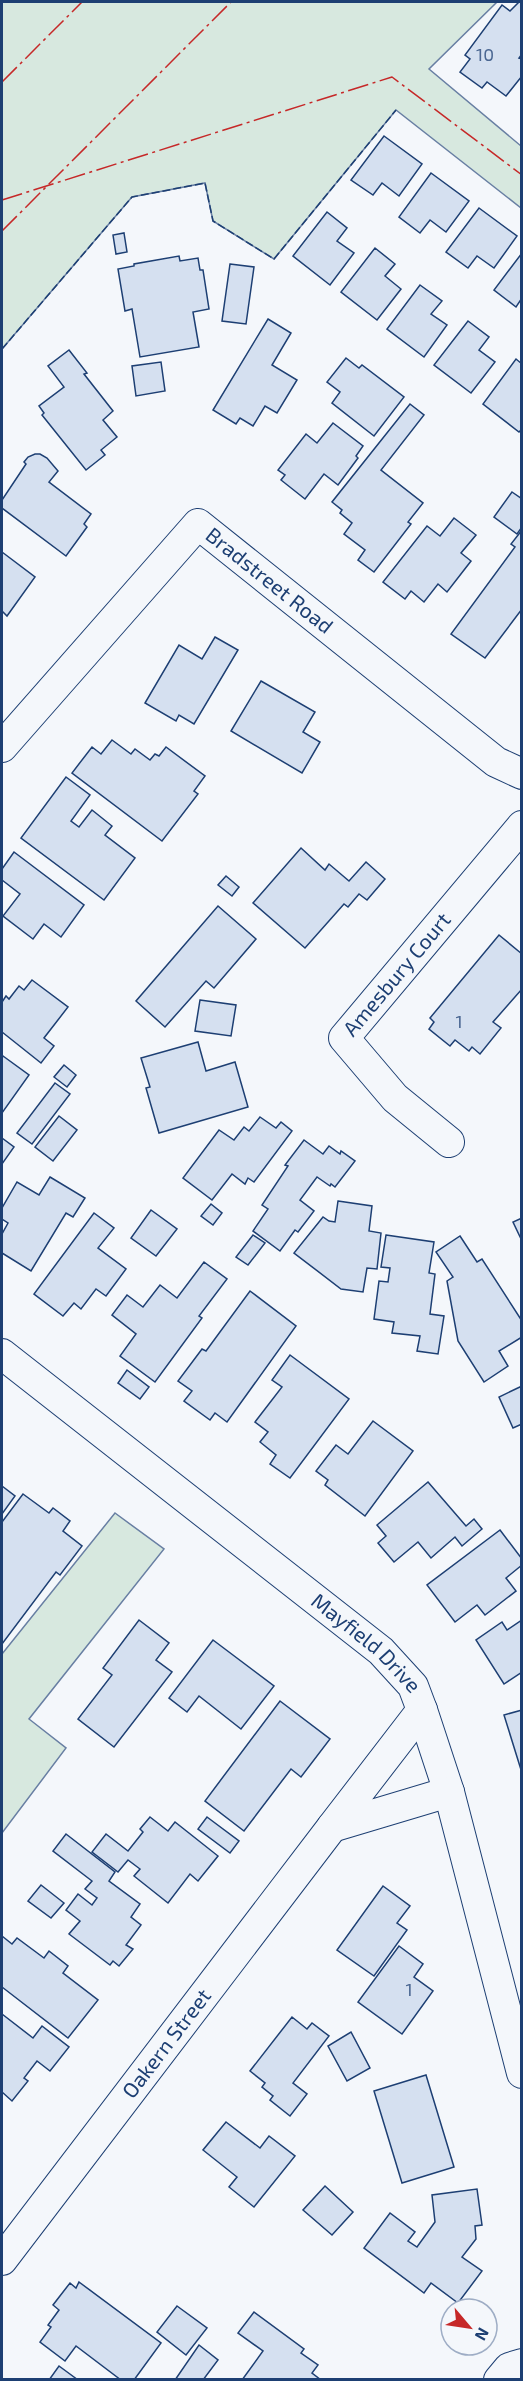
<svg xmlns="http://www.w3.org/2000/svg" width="523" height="2381" font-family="'Exo 2',sans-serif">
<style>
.green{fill:#d7e8df;stroke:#687fa3;stroke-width:1.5}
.building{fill:#d5e0f0;stroke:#1d3f73;stroke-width:1.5}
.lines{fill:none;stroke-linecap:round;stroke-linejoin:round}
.street-casing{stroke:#1d3f73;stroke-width:32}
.street{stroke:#f4f7fb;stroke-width:30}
.fence{stroke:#1d3f73;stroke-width:1.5;stroke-dasharray:8 3;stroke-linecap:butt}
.power{stroke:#c62828;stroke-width:1.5;stroke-dasharray:21 4.5 3 4.5;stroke-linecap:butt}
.labels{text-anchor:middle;stroke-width:4.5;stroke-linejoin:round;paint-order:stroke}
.number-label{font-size:18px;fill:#4b6792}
.street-label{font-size:21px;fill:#1d3f73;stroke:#f4f7fb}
</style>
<rect width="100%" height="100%" fill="#f4f7fb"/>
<!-- green -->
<g class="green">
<path d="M2,2H497L429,69L521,146V208L396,110L274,259L213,221L205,183L132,197L2,349Z"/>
<path d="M115,1513L164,1549L29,1719L66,1748L2,1833V1654Z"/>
</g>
<!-- building -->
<g class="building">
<path d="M519,2H522V54L519,58L522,59V76L506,96L487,82L482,88L460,72L470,59L465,55L502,5L510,11Z"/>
<path d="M384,136L422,164L399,196L382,183L373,195L351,180Z"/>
<path d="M431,173L469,201L446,232L430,220L420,233L399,217Z"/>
<path d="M479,208L517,236L494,268L477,256L468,268L446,252Z"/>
<path d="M327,212L347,228L337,241L354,253L330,285L293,256Z"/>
<path d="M124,233L127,252L116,254L113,235Z"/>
<path d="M375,248L395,264L385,276L401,289L377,320L341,292Z"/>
<path d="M522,253V298L516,307L494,290Z"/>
<path d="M179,256L180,261L198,258L200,270H203L209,309L193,312L199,347L140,357L132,309L125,311L118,269L134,266V264Z"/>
<path d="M230,264L254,267L246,324L222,321Z"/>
<path d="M420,285L442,301L431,314L447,325L424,357L387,329Z"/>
<path d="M268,319L291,333L272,365L297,380L277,413L265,406L253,426L240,418L236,424L213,410Z"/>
<path d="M468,321L489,337L479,350L495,362L471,393L434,365Z"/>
<path d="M69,350L87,373L84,374L113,411L103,420L117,437L101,450L105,455L86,470L42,415L44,413L39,406L64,387L48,366Z"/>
<path d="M346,358L359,368L362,365L404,397L374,436L332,403L340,392L327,382Z"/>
<path d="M516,359L522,364V429L519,432L483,404Z"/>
<path d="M161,362L165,391L136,396L132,366Z"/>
<path d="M410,404L424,415L381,470L423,503L408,522L411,524L374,572L358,560L365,550L344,534L352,523L340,513L342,510L332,502Z"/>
<path d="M333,423L363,446L356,456L358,458L338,485L324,474L305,499L281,480L285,475L278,470L306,434L317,443Z"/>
<path d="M35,454H40L47,458L58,471L49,482L91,514L84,524L87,527L66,556L2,508V500L26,464L24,462L28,457Z"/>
<path d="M512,492L522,499V527L517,534L494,517Z"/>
<path d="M454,518L476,535L461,553L471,561L447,592L438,584L424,602L411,591L405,599L383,582L427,526L440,536Z"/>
<path d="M522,530V609L485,658L451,634L515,547L511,544Z"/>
<path d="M2,552L35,577L7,616L2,611Z"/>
<path d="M215,637L238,650L194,724L179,715L176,721L145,703L179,645L202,659Z"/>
<path d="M261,681L315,712L303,732L320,742L302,773L231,731Z"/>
<path d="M112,740L131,754L135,749L150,760L155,754L159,756L166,747L205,776L194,791L198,794L162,841L72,773L92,747L101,754Z"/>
<path d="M66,777L90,795L71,821L79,827L92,810L112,826L105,835L135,858L104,900L21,838Z"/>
<path d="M301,848L325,870L329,864L349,881L366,862L385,879L367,900L359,894L348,907L344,904L305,948L253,903Z"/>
<path d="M14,852L84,905L61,937L44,924L33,939L3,916L20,894L2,880V869Z"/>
<path d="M226,876L239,887L232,896L218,885Z"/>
<path d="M218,906L256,939L214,988L206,981L165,1027L136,1001Z"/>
<path d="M499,935L522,954V989L493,1022L501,1028L480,1054L472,1047L469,1051L455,1040L450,1046L429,1029L434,1022L430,1018Z"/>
<path d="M32,980L68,1007L44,1038L54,1046L41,1063L2,1032V1002L6,996L9,999L19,986L24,990Z"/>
<path d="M200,1000L236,1005L231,1036L195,1031Z"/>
<path d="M198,1042L206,1071L235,1062L248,1107L159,1133L146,1088L150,1087L141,1058Z"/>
<path d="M3,1056L29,1075L2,1113V1058Z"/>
<path d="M64,1065L76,1075L67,1087L54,1077Z"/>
<path d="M55,1083L70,1094L32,1144L17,1133Z"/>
<path d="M59,1116L77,1130L53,1161L35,1147Z"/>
<path d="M260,1117L276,1128L281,1122L292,1131L254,1182L248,1178L245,1184L232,1174L212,1200L183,1178L219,1130L234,1140L244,1127L249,1131Z"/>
<path d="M2,1138L14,1147L2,1164Z"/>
<path d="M304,1140L323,1154L329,1146L340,1154L341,1151L355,1161L335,1187L331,1184L330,1186L317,1177L300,1200L314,1211L298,1232L295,1230L280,1251L253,1231L268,1209L262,1205L288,1166L285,1165Z"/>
<path d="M50,1177L85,1198L73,1217L66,1213L31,1271L2,1253V1234L8,1223L2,1219V1208L17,1182L39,1195Z"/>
<path d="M338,1201L372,1206L369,1231L381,1233L377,1269L367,1268L363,1292L341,1289L294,1253L323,1217L329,1221L335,1222Z"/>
<path d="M211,1204L222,1213L213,1225L201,1216Z"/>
<path d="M151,1210L177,1229L156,1256L131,1238Z"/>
<path d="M94,1213L114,1228L98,1248L126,1269L106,1296L96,1289L81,1309L74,1303L63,1316L34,1294Z"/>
<path d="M522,1218V1241L513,1222Z"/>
<path d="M253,1235L265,1243L248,1265L236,1257Z"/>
<path d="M386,1235L434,1242L429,1273L435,1274L430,1314L444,1316L438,1354L417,1351L420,1336L392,1333L394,1322L374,1319L379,1281L388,1282L390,1268L381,1267Z"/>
<path d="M460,1236L477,1262L482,1259L522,1321V1337L499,1351L508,1366L484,1382L458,1341L447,1281L453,1277L436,1252Z"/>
<path d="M204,1262L227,1279L199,1316L202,1318L155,1382L120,1356L136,1334L112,1315L127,1295L143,1307L160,1285L177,1298Z"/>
<path d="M250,1291L296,1326L227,1422L215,1413L210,1420L184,1401L192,1391L178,1381L202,1349L206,1351Z"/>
<path d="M290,1355L349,1399L290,1478L270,1464L276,1455L260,1442L268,1432L255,1422L282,1387L272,1380Z"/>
<path d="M127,1370L149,1387L140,1399L118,1383Z"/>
<path d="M522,1386V1424L513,1428L499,1397Z"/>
<path d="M373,1421L413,1451L365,1516L325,1485L328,1480L316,1471L336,1445L348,1454Z"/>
<path d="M428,1482L466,1526L474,1519L482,1529L462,1546L455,1537L431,1558L418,1542L394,1562L378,1543L386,1536L377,1525Z"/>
<path d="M2,1486L15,1496L2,1514Z"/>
<path d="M23,1494L49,1513L53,1508L70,1521L63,1531L82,1546L60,1575L56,1572L2,1644V1522Z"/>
<path d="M500,1530L522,1559V1565L506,1578L516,1591L485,1615L477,1605L455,1622L427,1585Z"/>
<path d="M139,1620L169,1643L156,1660L172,1672L114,1747L78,1719L112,1675L103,1668Z"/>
<path d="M522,1620V1672L504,1684L476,1640L502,1622L507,1630Z"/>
<path d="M213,1640L274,1686L241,1729L199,1696L187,1712L169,1698Z"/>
<path d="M280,1701L330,1739L301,1777L291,1769L244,1831L205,1801Z"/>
<path d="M522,1710V1773L504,1715Z"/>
<path d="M150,1817L168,1831L175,1822L218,1856L198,1881L190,1874L168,1903L134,1876L140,1869L128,1860L118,1872L92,1852L106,1834L128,1851L143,1832L140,1829Z"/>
<path d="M207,1817L239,1841L230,1853L198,1829Z"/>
<path d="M66,1834L115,1872L109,1881L140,1904L131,1917L141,1925L126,1945L133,1949L119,1966L113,1961L110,1965L69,1934L80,1921L66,1910L78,1894L92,1905L97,1898L85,1889L92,1881L53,1851Z"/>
<path d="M41,1885L64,1903L51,1918L28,1901Z"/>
<path d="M383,1886L410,1906L397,1923L407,1930L374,1976L337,1950Z"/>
<path d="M2,1936L12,1944L17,1938L44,1958L49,1951L68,1966L63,1973L98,2000L68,2038L2,1987Z"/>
<path d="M399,1946L423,1964L414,1977L433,1991L402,2034L358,2002Z"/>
<path d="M2,2014L33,2038L42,2026L69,2047L50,2071L37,2061L24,2078L28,2081L12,2101L2,2092Z"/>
<path d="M292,2017L307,2029L312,2023L329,2036L293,2083L307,2094L290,2116L270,2100L273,2096L262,2087L265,2083L250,2071Z"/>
<path d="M351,2032L370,2068L347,2081L328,2046Z"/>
<path d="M426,2075L454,2167L402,2183L374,2091Z"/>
<path d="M226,2122L260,2148L269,2136L295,2156L254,2207L229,2187L237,2177L203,2150Z"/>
<path d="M325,2186L353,2212L332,2235L303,2210Z"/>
<path d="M477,2189L482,2225L475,2226L476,2239L462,2257L482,2271L458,2303L431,2283L424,2293L364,2248L390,2213L415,2232L408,2241L417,2247L435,2222L432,2195Z"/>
<path d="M79,2282L161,2343L134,2380H121L76,2346L65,2361L40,2342L51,2327L48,2325L59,2310L53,2305L70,2283L76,2288Z"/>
<path d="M177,2306L207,2328L186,2355L157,2332Z"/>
<path d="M254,2312L304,2349L301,2353L318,2365L312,2373L321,2380H242L263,2351L238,2333Z"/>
<path d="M199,2345L218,2360L203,2380H175Z"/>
<path d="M59,2366L78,2380H49Z"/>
</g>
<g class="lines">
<defs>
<g id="street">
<path id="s1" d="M2,747L198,524L496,762L522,774"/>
<path id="s2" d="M449,1142L395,1098L344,1038L522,826"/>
<path id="s3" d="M2,1354L381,1651L413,1686L422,1710L449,1792L522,2073"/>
<path d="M422,1710L332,1827L449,1792"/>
<path id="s4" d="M2,2260L332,1827"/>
<path d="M499,2380L509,2368L522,2364"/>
</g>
</defs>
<!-- street casing -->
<use href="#street" class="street-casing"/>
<!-- street -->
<use href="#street" class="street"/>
<!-- fence -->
<path class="fence" d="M2,349L132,197L205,183L213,221L274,259L396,110"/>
<!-- power -->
<g class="power">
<path d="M2,82L82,2"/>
<path d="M2,200L392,77L522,175"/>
<path d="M2,231L231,2"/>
</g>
</g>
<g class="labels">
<!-- number labels -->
<g class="number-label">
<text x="485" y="61">10</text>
<text x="459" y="1028">1</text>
<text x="409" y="1996">1</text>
</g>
<!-- street labels -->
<g class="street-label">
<text dy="7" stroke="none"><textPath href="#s1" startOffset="388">Bradstreet Road</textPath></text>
<text dy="7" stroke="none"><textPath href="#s2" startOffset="231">Amesbury Court</textPath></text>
<text dy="7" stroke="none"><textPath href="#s3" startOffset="465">Mayfield Drive</textPath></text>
<text dy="7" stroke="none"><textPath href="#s4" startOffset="272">Oakern Street</textPath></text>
</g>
</g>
<!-- border -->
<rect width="523" height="2381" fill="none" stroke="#1d3f73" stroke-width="6"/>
<!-- north arrow -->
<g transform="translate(469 2327) rotate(119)"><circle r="28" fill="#f4f7fb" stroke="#9eadc5" stroke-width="1.5"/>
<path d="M0-4.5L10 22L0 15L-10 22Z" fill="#c62828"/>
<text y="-9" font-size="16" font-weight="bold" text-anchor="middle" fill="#1d3f73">N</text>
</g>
</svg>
